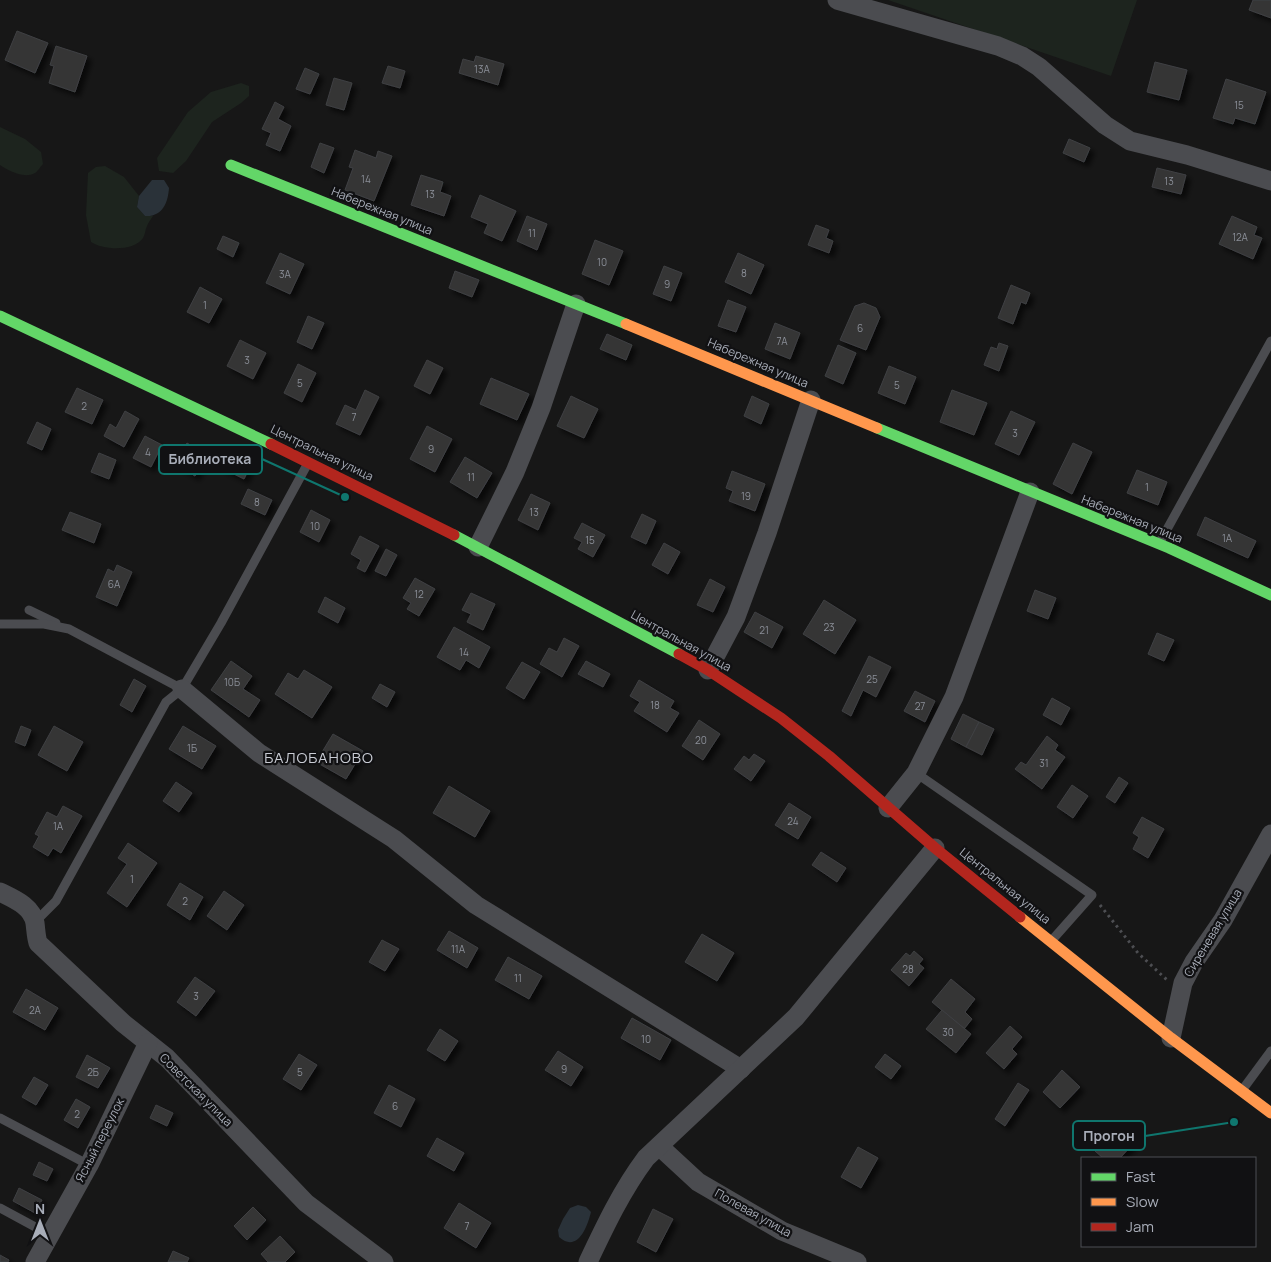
<svg xmlns="http://www.w3.org/2000/svg" width="1271" height="1262" font-family="Manrope,sans-serif">
<style>
.green{fill:#1d241e}
.water{fill:#2a3239}
.building{fill:#353536;stroke:#3f4043;filter:url(#shadow)}
.lines{fill:none;stroke-linecap:round;stroke-linejoin:round}
.path{stroke:#4d4e52;stroke-width:3;stroke-dasharray:2.5 4;stroke-linecap:butt}
.lane{stroke:#4b4c50;stroke-width:9}
.street{stroke:#4b4c50;stroke-width:19}
.fast{stroke:#63d668;stroke-width:11}
.slow{stroke:#ff974d;stroke-width:11}
.jam{stroke:#b3261e;stroke-width:11}
.labels{text-anchor:middle;stroke-width:4.5;stroke-linejoin:round;paint-order:stroke}
.number-label{font-size:10px;fill:#8b8f98}
.street-label{font-size:12px;fill:#a8adb8;stroke:#111113}
.quarter-label{font-size:15px;letter-spacing:1px;fill:#c9ccd4;stroke:#111113}
.leader{fill:none;stroke:#0f766e;stroke-width:2}
.callout-dot{fill:#0f766e;stroke:#111113;stroke-width:2}
.callout{fill:#111113;stroke:#0f766e;stroke-width:2}
.callout-label{font-size:14px;text-anchor:middle;font-weight:bold;fill:#a8adb8}
</style>
<defs>
<filter id="shadow"><feDropShadow dx="4.5" dy="4.5" stdDeviation="2.5" flood-color="#0009"/></filter>
</defs>
<rect width="100%" height="100%" fill="#171717"/>
<!-- green -->
<g class="green">
<path d="M888,0H1137L1111,76Z"/>
<path d="M241,83L249,86V96L241,103L212,122L186,161L173,173L159,171L157,158L188,112L211,92Z"/>
<path d="M0,127L25,139L41,152L43,164C41,166 37,172 35,173C24,179 9,171 0,165Z"/>
<path d="M105,166L124,177L139,196L137,207L145,216H153C151,219 148,223 147,226C145,230 145,235 143,238C133,252 103,250 91,242L86,215L88,173L96,167Z"/>
</g>
<!-- water -->
<g class="water">
<path d="M152,180H164L169,188C168,202 163,217 145,216L137,207L139,196Z"/>
<path d="M578,1205L586,1207L591,1212C587,1228 577,1253 559,1237L558,1230L563,1219L570,1208Z"/>
</g>
<!-- building -->
<g class="building">
<path d="M1253,0H1271V18L1249,10Z"/>
<path d="M17,31L48,43L35,73L5,60Z"/>
<path d="M56,46L87,56L75,92L49,83L54,66L50,65Z"/>
<path d="M476,56L504,64L498,85L459,73L463,59L474,62Z"/>
<path d="M1155,62L1187,70L1179,100L1147,92Z"/>
<path d="M388,66L405,71L400,88L382,83Z"/>
<path d="M305,68L319,74L310,94L296,89Z"/>
<path d="M334,78L352,83L344,110L326,105Z"/>
<path d="M1226,79L1266,92L1255,124L1235,118L1233,124L1213,118Z"/>
<path d="M275,102L284,107L278,119L291,126L280,151L266,145L271,133L262,129Z"/>
<path d="M1069,139L1090,148L1084,162L1063,153Z"/>
<path d="M320,143L334,148L324,173L311,167Z"/>
<path d="M355,150L376,158L378,151L392,156L374,201L345,190L353,168L349,167Z"/>
<path d="M1157,168L1186,175L1181,194L1152,187Z"/>
<path d="M421,175L443,182L440,192L451,196L444,216L411,205Z"/>
<path d="M480,195L516,211L502,241L484,233L488,224L471,217Z"/>
<path d="M527,216L547,224L537,250L517,241Z"/>
<path d="M1232,216L1257,227L1254,235L1262,238L1253,259L1219,244Z"/>
<path d="M816,225L829,230L826,238L833,241L829,253L808,245Z"/>
<path d="M223,236L239,243L233,257L217,249Z"/>
<path d="M595,240L623,251L609,285L582,274Z"/>
<path d="M280,253L304,264L290,294L266,283Z"/>
<path d="M738,253L764,265L751,294L725,282Z"/>
<path d="M664,266L682,273L671,301L653,294Z"/>
<path d="M455,271L479,280L472,297L449,288Z"/>
<path d="M1011,285L1030,293L1026,304L1021,302L1013,324L998,318Z"/>
<path d="M200,287L222,299L209,323L187,312Z"/>
<path d="M728,300L746,307L736,332L718,326Z"/>
<path d="M864,303L876,308L880,317L866,350L840,340L855,306Z"/>
<path d="M308,316L324,323L312,349L297,342Z"/>
<path d="M775,323L800,333L790,359L765,349Z"/>
<path d="M607,334L632,345L626,360L600,349Z"/>
<path d="M240,340L266,353L253,379L227,366Z"/>
<path d="M999,343L1008,346L999,371L984,365L991,347L997,349Z"/>
<path d="M838,345L856,353L843,384L825,376Z"/>
<path d="M427,360L443,368L430,394L414,386Z"/>
<path d="M298,364L316,373L302,402L284,393Z"/>
<path d="M889,366L916,377L905,404L878,393Z"/>
<path d="M491,378L529,394L517,420L480,404Z"/>
<path d="M77,388L103,400L92,424L65,412Z"/>
<path d="M365,390L379,397L360,435L336,424L345,405L356,410Z"/>
<path d="M952,390L987,403L974,435L940,422Z"/>
<path d="M571,396L598,409L584,438L557,426Z"/>
<path d="M752,396L769,404L761,424L744,416Z"/>
<path d="M125,411L139,419L124,447L104,436L110,424L116,428Z"/>
<path d="M1011,411L1035,422L1019,455L995,444Z"/>
<path d="M37,422L51,429L42,450L27,443Z"/>
<path d="M427,426L452,439L435,472L410,459Z"/>
<path d="M145,436L162,445L151,467L133,458Z"/>
<path d="M187,443L207,455L195,476L175,464Z"/>
<path d="M1073,443L1092,452L1072,494L1053,484Z"/>
<path d="M230,449L253,460L244,479L220,467Z"/>
<path d="M99,453L116,460L109,479L91,472Z"/>
<path d="M465,457L492,473L477,498L450,482Z"/>
<path d="M1137,470L1167,482L1158,505L1127,493Z"/>
<path d="M732,471L765,484L755,511L729,501L733,491L726,488Z"/>
<path d="M248,489L272,500L265,515L241,504Z"/>
<path d="M531,494L550,503L538,530L518,520Z"/>
<path d="M311,510L330,520L319,542L300,532Z"/>
<path d="M70,512L101,524L94,543L62,530Z"/>
<path d="M642,514L656,521L646,544L631,537Z"/>
<path d="M1205,517L1256,541L1248,558L1197,535Z"/>
<path d="M582,523L605,535L593,557L578,549L582,542L574,538Z"/>
<path d="M360,536L379,546L365,572L357,568L361,560L351,554Z"/>
<path d="M664,543L680,552L668,574L652,565Z"/>
<path d="M386,549L397,555L386,576L375,571Z"/>
<path d="M117,565L132,572L117,606L96,597L108,569L114,572Z"/>
<path d="M415,578L435,589L419,616L407,609L411,603L403,598Z"/>
<path d="M710,579L725,587L713,612L697,605Z"/>
<path d="M1035,590L1056,598L1048,619L1027,611Z"/>
<path d="M471,593L495,604L483,630L467,622L471,614L462,610Z"/>
<path d="M325,597L345,608L338,623L318,612Z"/>
<path d="M824,600L856,620L835,654L803,634Z"/>
<path d="M755,612L783,627L772,648L744,632Z"/>
<path d="M454,627L490,647L479,668L466,660L460,670L437,657Z"/>
<path d="M1157,633L1174,640L1164,661L1148,654Z"/>
<path d="M564,638L579,646L562,677L540,664L549,648L557,652Z"/>
<path d="M869,656L891,667L876,697L863,690L851,716L842,711Z"/>
<path d="M231,661L252,676L243,689L260,700L249,717L211,690Z"/>
<path d="M586,661L610,674L603,687L578,674Z"/>
<path d="M522,662L540,672L524,699L506,688Z"/>
<path d="M304,670L332,687L312,718L275,694L288,673L298,679Z"/>
<path d="M134,679L146,686L132,712L120,705Z"/>
<path d="M639,680L674,701L670,708L679,713L667,732L634,711L640,702L630,696Z"/>
<path d="M380,684L395,692L387,707L372,698Z"/>
<path d="M915,691L935,701L925,722L904,711Z"/>
<path d="M1052,698L1070,708L1061,725L1043,715Z"/>
<path d="M963,714L979,722L966,747L951,739Z"/>
<path d="M699,720L720,734L703,760L682,746Z"/>
<path d="M979,722L994,729L982,755L966,747Z"/>
<path d="M21,726L31,730L25,746L15,742Z"/>
<path d="M54,726L83,742L67,771L38,755Z"/>
<path d="M183,726L216,746L202,769L169,749Z"/>
<path d="M333,734L363,751L346,779L316,762Z"/>
<path d="M1047,736L1058,745L1055,750L1065,757L1042,789L1015,769L1021,762L1026,765Z"/>
<path d="M754,754L765,761L751,781L734,769L744,756L749,760Z"/>
<path d="M1119,777L1128,783L1115,803L1106,797Z"/>
<path d="M176,782L192,793L179,812L163,801Z"/>
<path d="M1072,785L1088,796L1073,818L1057,807Z"/>
<path d="M449,786L490,811L475,837L433,813Z"/>
<path d="M789,803L811,817L798,839L775,825Z"/>
<path d="M63,806L82,816L61,853L53,848L48,856L33,847L39,836L35,834L47,812L57,817Z"/>
<path d="M1142,817L1164,829L1148,858L1133,849L1139,837L1133,833Z"/>
<path d="M128,843L157,863L127,907L107,893L127,864L118,858Z"/>
<path d="M821,852L846,868L837,882L812,865Z"/>
<path d="M180,883L203,897L190,920L167,905Z"/>
<path d="M224,891L244,905L227,930L207,916Z"/>
<path d="M449,931L478,948L467,968L437,950Z"/>
<path d="M702,934L734,953L717,981L685,962Z"/>
<path d="M382,940L399,949L385,971L369,962Z"/>
<path d="M914,951L923,959L919,964L924,968L909,986L891,970L906,953L910,956Z"/>
<path d="M508,957L542,976L529,999L495,980Z"/>
<path d="M195,977L215,991L196,1016L177,1002Z"/>
<path d="M951,979L975,999L965,1012L972,1019L964,1029L932,1002Z"/>
<path d="M26,989L58,1008L45,1030L13,1012Z"/>
<path d="M942,1010L971,1034L956,1053L926,1029Z"/>
<path d="M632,1018L671,1040L660,1060L621,1038Z"/>
<path d="M1010,1026L1022,1037L1012,1049L1017,1054L1004,1069L986,1053Z"/>
<path d="M440,1029L458,1041L445,1061L427,1050Z"/>
<path d="M558,1051L583,1067L571,1086L545,1070Z"/>
<path d="M299,1054L317,1065L301,1090L283,1079Z"/>
<path d="M885,1054L901,1066L891,1079L875,1067Z"/>
<path d="M87,1055L110,1068L98,1088L76,1077Z"/>
<path d="M1062,1070L1080,1087L1060,1108L1043,1092Z"/>
<path d="M34,1077L48,1085L36,1105L22,1097Z"/>
<path d="M1018,1083L1029,1090L1005,1126L995,1119Z"/>
<path d="M389,1085L415,1099L401,1127L374,1113Z"/>
<path d="M76,1099L90,1107L78,1128L64,1120Z"/>
<path d="M156,1105L173,1113L167,1126L150,1118Z"/>
<path d="M1115,1128L1133,1144L1120,1158H1103L1095,1151Z"/>
<path d="M437,1138L464,1153L454,1171L427,1156Z"/>
<path d="M858,1147L878,1158L861,1188L841,1177Z"/>
<path d="M39,1162L53,1169L47,1181L33,1175Z"/>
<path d="M19,1188L42,1200L35,1213L13,1201Z"/>
<path d="M459,1203L491,1223L476,1248L444,1228Z"/>
<path d="M253,1207L266,1220L247,1240L234,1226Z"/>
<path d="M653,1209L673,1219L656,1252L637,1242Z"/>
<path d="M280,1236L295,1252L285,1262H268L261,1254Z"/>
<path d="M173,1251L189,1258L187,1262H168Z"/>
<path d="M0,1255L9,1260L8,1262H0Z"/>
</g>
<g class="lines">
<!-- path -->
<path class="path" d="M1100,905L1138,953L1167,980"/>
<!-- lane -->
<g class="lane">
<path d="M1160,542L1271,341"/>
<path d="M29,610L56,623"/>
<path d="M0,624H44L69,629L182,689"/>
<path d="M916,773L1092,895L1053,939"/>
<path d="M35,922L56,901L166,702L182,689L221,623L308,463"/>
<path d="M1243,1089L1271,1051"/>
<path d="M0,1118L89,1165"/>
<path d="M0,1208L50,1235"/>
</g>
<!-- street -->
<g class="street">
<path d="M837,0L998,46L1022,56L1039,67L1105,125L1130,141L1187,155L1271,181"/>
<path d="M478,547L515,472L541,408L576,304"/>
<path d="M708,670L736,617L767,533L811,400"/>
<path d="M182,689L259,753L394,839L476,905L741,1069"/>
<path d="M888,808L916,773L954,697L1030,492"/>
<path d="M0,892C14,899 32,906 35,923C36,931 36,936 38,943L123,1023L167,1058L306,1203L384,1262"/>
<path d="M1171,1038L1183,983L1194,962L1223,920L1271,834"/>
<path d="M659,1146L698,1182L782,1231L857,1262"/>
<path d="M35,1262L89,1165L148,1043"/>
<path d="M588,1262C605,1226 622,1190 646,1158L796,1017L935,848"/>
</g>
<!-- fast -->
<g class="fast">
<path d="M231,165L626,324"/>
<path d="M0,316L271,444"/>
<path d="M877,428L1169,548L1271,595"/>
<path d="M454,535L679,654"/>
</g>
<!-- slow -->
<g class="slow">
<path d="M626,324L877,428"/>
<path d="M1020,917L1171,1038L1271,1113"/>
</g>
<!-- jam -->
<g class="jam">
<path d="M271,444L454,535"/>
<path d="M679,654L708,670L781,718L829,756L935,848L1020,917"/>
</g>
</g>
<g class="labels">
<!-- number labels -->
<g class="number-label">
<text x="482" y="73">13А</text>
<text x="1239" y="109">15</text>
<text x="366" y="183">14</text>
<text x="1169" y="185">13</text>
<text x="430" y="198">13</text>
<text x="532" y="237">11</text>
<text x="1240" y="241">12А</text>
<text x="602" y="266">10</text>
<text x="744" y="277">8</text>
<text x="285" y="278">3А</text>
<text x="667" y="288">9</text>
<text x="205" y="309">1</text>
<text x="860" y="332">6</text>
<text x="782" y="345">7А</text>
<text x="247" y="364">3</text>
<text x="300" y="387">5</text>
<text x="897" y="389">5</text>
<text x="84" y="410">2</text>
<text x="354" y="421">7</text>
<text x="1015" y="437">3</text>
<text x="431" y="453">9</text>
<text x="148" y="456">4</text>
<text x="471" y="481">11</text>
<text x="1147" y="491">1</text>
<text x="746" y="500">19</text>
<text x="257" y="506">8</text>
<text x="534" y="516">13</text>
<text x="315" y="530">10</text>
<text x="1227" y="542">1А</text>
<text x="590" y="544">15</text>
<text x="114" y="588">6А</text>
<text x="419" y="598">12</text>
<text x="829" y="631">23</text>
<text x="764" y="634">21</text>
<text x="464" y="656">14</text>
<text x="872" y="683">25</text>
<text x="232" y="686">10Б</text>
<text x="655" y="709">18</text>
<text x="920" y="710">27</text>
<text x="701" y="744">20</text>
<text x="192" y="752">1Б</text>
<text x="1044" y="767">31</text>
<text x="793" y="825">24</text>
<text x="58" y="830">1А</text>
<text x="132" y="883">1</text>
<text x="185" y="905">2</text>
<text x="458" y="953">11А</text>
<text x="908" y="973">28</text>
<text x="518" y="982">11</text>
<text x="196" y="1000">3</text>
<text x="35" y="1014">2А</text>
<text x="948" y="1036">30</text>
<text x="646" y="1043">10</text>
<text x="564" y="1073">9</text>
<text x="93" y="1076">2Б</text>
<text x="300" y="1076">5</text>
<text x="395" y="1110">6</text>
<text x="77" y="1118">2</text>
<text x="467" y="1230">7</text>
</g>
<!-- street labels -->
<g class="street-label">
<text transform="translate(382 211) rotate(22)" y="4">Набережная улица</text>
<text transform="translate(758 363) rotate(23)" y="4">Набережная улица</text>
<text transform="translate(322 453) rotate(26)" y="4">Центральная улица</text>
<text transform="translate(1132 519) rotate(22)" y="4">Набережная улица</text>
<text transform="translate(681 641) rotate(29)" y="4">Центральная улица</text>
<text transform="translate(1005 886) rotate(39)" y="4">Центральная улица</text>
<text transform="translate(1213 933) rotate(-59)" y="4">Сиреневая улица</text>
<text transform="translate(196 1090) rotate(45)" y="4">Советская улица</text>
<text transform="translate(100 1140) rotate(-63)" y="4">Ясный переулок</text>
<text transform="translate(753 1213) rotate(29)" y="4">Полевая улица</text>
</g>
<!-- quarter labels -->
<g class="quarter-label">
<text x="319" y="763">БАЛОБАНОВО</text>
</g>
</g>
<!-- callouts -->
<path class="leader" d="M345 497L262 459M1234 1122L1145 1136"/>
<g class="callout-dot">
<circle cx="345" cy="497" r="5"/>
<circle cx="1234" cy="1122" r="5"/>
</g>
<g class="callout">
<rect x="159" y="445" width="103" height="29" rx="5"/>
<rect x="1073" y="1121" width="72" height="29" rx="5"/>
</g>
<g class="callout-label">
<text x="210" y="464">Библиотека</text>
<text x="1109" y="1141">Прогон</text>
</g>
<!-- legend -->
<rect x="1081" y="1157" width="175" height="90" fill="#111113" stroke="#4d4f55"/>
<rect x="1091" y="1173" width="25" height="8" fill="#63d668" stroke="#4d4f55"/>
<text x="1126" y="1182" font-size="15" fill="#a8adb8">Fast</text>
<rect x="1091" y="1198" width="25" height="8" fill="#ff974d" stroke="#4d4f55"/>
<text x="1126" y="1207" font-size="15" fill="#a8adb8">Slow</text>
<rect x="1091" y="1223" width="25" height="8" fill="#b3261e" stroke="#4d4f55"/>
<text x="1126" y="1232" font-size="15" fill="#a8adb8">Jam</text>
<!-- north arrow -->
<g transform="translate(40 1222)" stroke="#111113" stroke-width="4" paint-order="stroke">
<path d="M0-4L9 19L0 12L-9 19Z" fill="#a8adb8"/>
<text y="-8" font-size="14" font-weight="bold" text-anchor="middle" fill="#a8adb8">N</text>
</g>
</svg>
